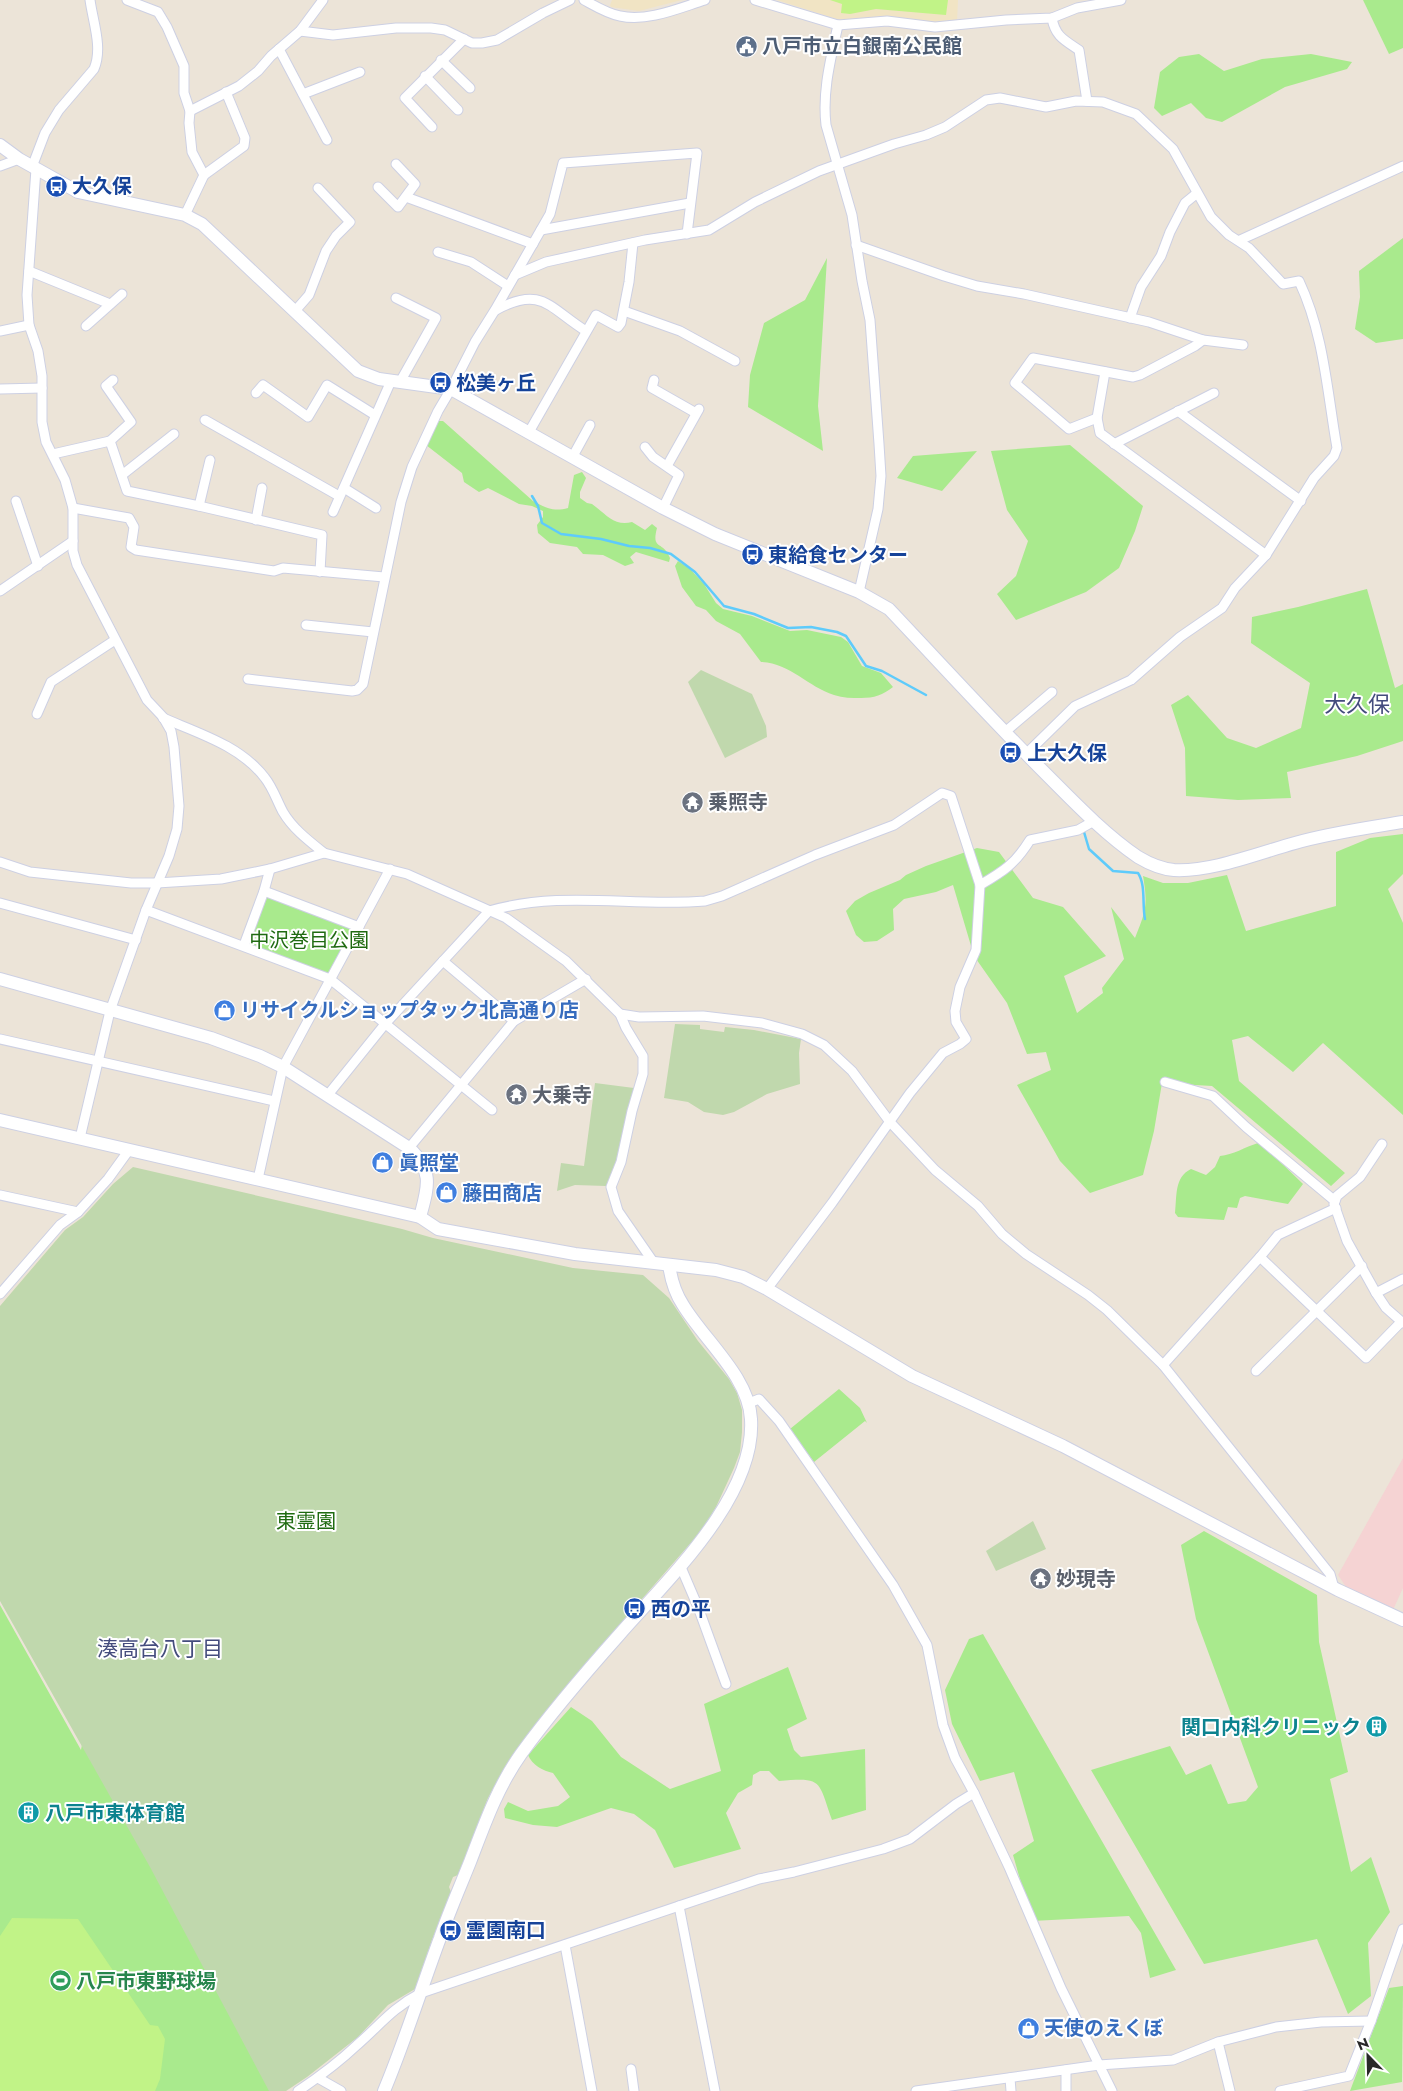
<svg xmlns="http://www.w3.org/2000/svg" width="1403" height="2091" font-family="Jost,'Noto Sans JP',sans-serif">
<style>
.education{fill:#f1e4c4}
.medical{fill:#f5d3d3}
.green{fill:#a9ea8d}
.cemetery{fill:#c0d8ad}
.pitch{fill:#c1f387}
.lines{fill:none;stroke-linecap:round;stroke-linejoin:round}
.stream{stroke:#5ecbfb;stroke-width:2.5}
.street-casing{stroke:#cdd0e3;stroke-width:11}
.secondary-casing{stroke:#cdd0e3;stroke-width:14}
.street{stroke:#fff;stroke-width:9}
.secondary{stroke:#fff;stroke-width:12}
.labels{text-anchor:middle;stroke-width:4;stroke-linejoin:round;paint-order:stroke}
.service-label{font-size:20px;font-weight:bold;fill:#4e5e75;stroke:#fff;text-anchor:start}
.transit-label{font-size:20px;font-weight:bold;fill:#164399;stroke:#fff;text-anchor:start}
.worship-label{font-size:20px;font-weight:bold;fill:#5b616d;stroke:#fff;text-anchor:start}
.park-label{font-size:20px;fill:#206b12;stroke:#fff}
.shop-label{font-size:20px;font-weight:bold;fill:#366cbe;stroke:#fff;text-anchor:start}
.culture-label{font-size:20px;font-weight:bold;fill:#0d838f;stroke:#fff;text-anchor:end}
.leisure-label{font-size:20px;font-weight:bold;fill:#27864d;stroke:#fff;text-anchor:start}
.neighbourhood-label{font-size:21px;fill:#444c7d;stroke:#fff}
.quarter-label{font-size:22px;fill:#444c7d;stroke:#fff}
</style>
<rect width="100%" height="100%" fill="#ece4d8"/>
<!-- education -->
<g class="education">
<path d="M612,0H682L639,11L611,7L610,5Z"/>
<path d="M777,0H958L957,22L933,24L843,21Z"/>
</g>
<!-- medical -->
<path class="medical" d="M1403,1458V1588L1393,1610L1346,1587L1338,1575Z"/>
<!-- green -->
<g class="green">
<path d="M1363,0H1403V48L1389,54Z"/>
<path d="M1199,54L1224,71L1262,59L1311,54L1352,62L1347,69L1285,87L1222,122L1206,118L1191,103L1162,116L1154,108L1160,72L1179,57Z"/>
<path d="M1403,238V339L1376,343L1355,329L1360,297L1359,271Z"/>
<path d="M827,258L818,406L823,451L748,407L750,375L764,323L805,300Z"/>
<path d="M439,421H443L533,501C546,508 554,512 568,508L574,475L582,472L586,478L580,492V498L587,503L592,504C605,513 614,527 632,522L645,530L652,524L657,528C651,551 663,540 670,558L669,562L636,552L630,557L634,563L625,566L603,555L583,554L577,547L550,543L538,533L537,525L543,517V511L532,506L519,504L488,488L479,492L464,482L462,473L426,445Z"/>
<path d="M1070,445L1143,506L1135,531L1119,568L1086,592L1016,620L997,594L1016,576L1028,541L1007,510L991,451Z"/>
<path d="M977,451L942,491L897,478L913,456Z"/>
<path d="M678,561L690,569L704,584L716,603L723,609L752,616L790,631L807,630L841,637L848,642L862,666L881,673L893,687C883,695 874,698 861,698C852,698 843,698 834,695C808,687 790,663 761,662L740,634L716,621L706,610L696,606L682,587L675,566Z"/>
<path d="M1367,589L1395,688L1403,684V741L1357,756L1287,772L1291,798L1238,800L1186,796L1185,748L1171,705L1188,695L1227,738L1256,748L1301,728L1310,683L1251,643L1252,617L1298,607Z"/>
<path d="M1403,834V874L1388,889L1403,923V1115L1323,1043L1293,1072L1248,1036L1232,1040L1239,1081L1345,1173L1331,1186L1212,1086L1162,1083L1154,1131L1143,1175L1090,1193L1060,1161L1017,1085L1051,1070L1046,1052L1027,1054L1007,1003L974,956L953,885L936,892L904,899L893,909L894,930L877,941L864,942L856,935L846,911L855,901L869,893L900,880L906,875L926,866L977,848L999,852L1033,898L1063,907L1106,956L1064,976L1077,1013L1103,993L1102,988L1124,959L1111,907L1135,938C1146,911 1148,905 1143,876L1163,883H1188L1227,875L1246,931L1336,906V852L1370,838Z"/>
<path d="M264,891L359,927L330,979L244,945Z"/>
<path d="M1258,1143L1268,1150L1303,1184L1288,1204L1245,1196L1240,1198L1237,1208L1228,1207L1224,1220L1178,1217L1175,1213C1177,1197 1174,1177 1191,1169L1206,1175L1215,1167L1220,1156C1233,1155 1245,1147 1258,1143Z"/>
<path d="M839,1389L860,1408L867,1423L865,1421L814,1462L790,1429Z"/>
<path d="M0,1440L386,2003L281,2091H0V1605L81,1750L83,1739Z"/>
<path d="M1204,1531L1317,1595L1319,1642L1348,1772L1330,1779L1351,1872L1371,1857L1390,1912L1368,1943L1371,1996L1348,2014L1317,1939L1204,1964L1091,1770L1170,1746L1186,1775L1211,1764L1228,1804L1246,1801L1258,1787L1196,1619L1181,1545Z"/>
<path d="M983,1634L1176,1970L1150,1978L1141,1933L1129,1916L1032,1921L1013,1855L1034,1841L1014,1772L980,1781L952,1724L945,1690L969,1639Z"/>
<path d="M788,1667L807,1719L787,1729L794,1750L801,1757L865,1749L866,1810L832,1820C818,1780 823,1777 779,1781L769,1771H760L753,1775L752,1785L738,1793L726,1813L741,1849L674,1868L655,1830L634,1814L611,1808L557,1827L533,1825L505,1818L504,1809L508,1802L528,1811L558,1806L570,1797L553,1773C543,1771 532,1765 528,1755L571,1707L592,1721L621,1757L670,1789L721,1771L704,1704Z"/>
<path d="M1403,1986L1402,2082L1350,2091L1389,1988Z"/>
</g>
<!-- cemetery -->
<g class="cemetery">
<path d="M701,670L752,694L766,726L767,737L725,758L688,682Z"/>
<path d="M675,1024L700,1025V1029L724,1032L725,1027L754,1030L801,1039L799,1053L800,1084L767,1094L734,1112L723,1115L704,1112L688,1102L664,1098Z"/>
<path d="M595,1083L634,1088L616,1161L606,1186L575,1185L557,1191L561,1163L584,1166Z"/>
<path d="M133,1167L402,1229L433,1238L573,1268L643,1275L669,1298L698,1341L729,1379L737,1393L742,1410V1432L740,1452L734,1468L716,1507L702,1530L601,1646L524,1739L506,1765L488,1798L458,1875L453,1877L449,1887L451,1892L432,1940L415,1989L388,2005L358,2037L307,2077L286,2091H269L150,1867L0,1601V1306L65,1230L83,1217L113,1184Z"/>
<path d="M1033,1521L1046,1549L996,1571L986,1551Z"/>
</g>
<!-- pitch -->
<g class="pitch">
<path d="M830,0H948L946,15L876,9L850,14L841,13L842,4Z"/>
<path d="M12,1918L78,1919L150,2025L158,2026L165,2039L160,2079L155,2091H0V1936Z"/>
</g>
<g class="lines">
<!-- stream -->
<g class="stream">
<path d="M532,496L538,506L542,523L561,534L601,539L629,546L650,548L671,554L695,572L724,606L754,614L788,628L811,627L837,632L846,636L866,666L882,671L926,695"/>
<path d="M1084,832L1089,849L1113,871L1138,873C1146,885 1142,905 1145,919"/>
</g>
<defs>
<g id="street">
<path d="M127,0L158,12L167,27L184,66V93L190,111L189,123L192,152L204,175L185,215"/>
<path d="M584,0C595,6 608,14 620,16C648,22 679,8 705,0"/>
<path d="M755,0L838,25C831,58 822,91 826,125L852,215L862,281L870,320L879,444L881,476L878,509L859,592"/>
<path d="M1052,18C1055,36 1064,40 1079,50L1087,101"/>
<path d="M838,25L887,21L935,27L1006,20L1052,18L1077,8L1121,0"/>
<path d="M300,31L333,35L396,28H431L445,30L472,43H482L497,40L543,13L570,0"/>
<path d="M279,49L327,140"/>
<path d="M441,60L470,88"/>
<path d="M425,76L458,110"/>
<path d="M303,94L360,72"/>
<path d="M190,111L239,86L258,71L271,56L300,31L323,0"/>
<path d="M432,127L405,98L464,39"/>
<path d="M0,166L19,159"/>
<path d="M32,167L45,133L59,110L94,69C103,48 93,22 90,0"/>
<path d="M36,169L27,295L29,325L38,351L42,376V422L46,442L65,480L73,508V551L77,565L147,700L163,717L171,731L174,747L179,806L177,829L169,856L146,910L110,1011L80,1138"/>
<path d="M204,175L244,146L245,138L226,92"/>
<path d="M378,187L398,207L415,184L396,164"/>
<path d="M406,197L533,244"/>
<path d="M541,230L690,203"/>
<path d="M1240,240L1403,166"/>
<path d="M856,245L944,276L977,286L1024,294L1149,322L1203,340L1243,345"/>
<path d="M438,252L471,262L508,286"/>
<path d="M29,271L110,304"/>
<path d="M515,275L546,262L645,240L709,230L755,202L819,171L894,144L926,135L945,127L986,100L1000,98L1046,107L1076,101L1103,102L1136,114L1173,149L1211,217L1229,235L1249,248L1283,284L1299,281C1324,334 1327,391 1337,448L1334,456L1314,478L1266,555L1235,588L1222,608L1180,637L1131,680L1075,706L1026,754"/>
<path d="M396,298L436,318L400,382"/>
<path d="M496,310C542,285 549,308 586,331"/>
<path d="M295,311L309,295L326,251L336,236L350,222L318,188"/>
<path d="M624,311L680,331L735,361"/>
<path d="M1130,318L1141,287L1161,256L1170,232L1185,203L1196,194"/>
<path d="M86,326L122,294"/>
<path d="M0,331L29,325"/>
<path d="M1105,372L1097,418L1100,433L1266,555"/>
<path d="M654,380L652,388L696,413"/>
<path d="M0,389L42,388"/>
<path d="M256,393L263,385L308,417L327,385L375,415"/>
<path d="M1178,411L1301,501"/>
<path d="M1097,418L1069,429L1015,383L1033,358L1133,377L1140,375L1195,346L1203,340"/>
<path d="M205,420L339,496"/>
<path d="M529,432L596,315L618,327L621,323L629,282L633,243"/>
<path d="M110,441L127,491L199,506L322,535L320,572"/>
<path d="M1114,444L1214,393"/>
<path d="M645,447L653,457L679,475L663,508"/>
<path d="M53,454L110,441L131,422L106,386L113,380"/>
<path d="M573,456L590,425"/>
<path d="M667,466L699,409"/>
<path d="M122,475L174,434"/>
<path d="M344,488L376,508"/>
<path d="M16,501L38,566"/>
<path d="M199,506L210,460"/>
<path d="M73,508L129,518L134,527L131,547L136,550L274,571L283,568L384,577"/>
<path d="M333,512L391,381"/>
<path d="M256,520L262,488"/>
<path d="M0,591L73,541"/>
<path d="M306,625L373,632"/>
<path d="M248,679L352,691L357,690L363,684L401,502L412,467L438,411L451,389L475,342L495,310L550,214L563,163L697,153L687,234"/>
<path d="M37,714L51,682L115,640"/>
<path d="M163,718C198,733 241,746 265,778C273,788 277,801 283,812C293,829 309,841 324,853"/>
<path d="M1005,732L1052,692"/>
<path d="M0,862L30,872L131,883H157L221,879L270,869L324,853L407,874L506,918L566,961L620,1014L626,1028L643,1056V1074L632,1111L621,1162L611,1187L618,1211L654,1263"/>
<path d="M264,891L359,927"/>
<path d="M0,903L136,940"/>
<path d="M146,910L330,979L492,1110"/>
<path d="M244,945L264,891L270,869"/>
<path d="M443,961L514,1021"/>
<path d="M620,1014L639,1017L703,1016L762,1023L802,1034L824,1045L852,1071L890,1122L935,1170L978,1206L1002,1234L1026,1254L1088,1295L1107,1310L1163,1365L1260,1257L1366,1358L1401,1322"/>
<path d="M0,1039L274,1101"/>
<path d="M1165,1082L1213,1096L1246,1127L1335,1201"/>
<path d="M327,1096L385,1024L489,911C562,890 632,907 705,901L722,896L815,855L894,825L942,793L951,796L980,885C1004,871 1015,864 1030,840L1078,830L1094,821"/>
<path d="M409,1148L514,1021L586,979"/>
<path d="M258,1179L283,1067L390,869"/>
<path d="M0,1195L78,1212"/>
<path d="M1260,1257L1278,1235L1336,1208"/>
<path d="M1403,1279L1376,1293L1386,1308L1403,1323"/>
<path d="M767,1289L832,1203L910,1093L943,1053L960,1044L966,1039L956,1022L955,1011L960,987L976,950L980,885"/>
<path d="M1376,1293L1347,1241L1334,1204L1337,1196L1360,1177L1382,1144"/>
<path d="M0,1294L60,1225L78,1212L108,1179L129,1150"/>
<path d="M1163,1365L1330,1574L1334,1588"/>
<path d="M1256,1371L1362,1266"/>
<path d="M749,1403L759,1399L779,1421L893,1585L927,1645L943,1725L955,1758L974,1793L1009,1867L1061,1988L1112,2091"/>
<path d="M680,1565L698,1607L726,1684"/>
<path d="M679,1906L715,2091"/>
<path d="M565,1945L592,2091"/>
<path d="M1218,2042L1230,2091"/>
<path d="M631,2069L634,2091"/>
<path d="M1066,2070V2091"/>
<path d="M318,2078L341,2091"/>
<path d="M1010,2078L1011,2091"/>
<path d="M298,2091C319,2077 339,2062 357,2045C380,2025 392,2008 421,1993L759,1879L794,1872L883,1849L910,1839L956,1804L974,1793"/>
<path d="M916,2091L1099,2065L1173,2060L1218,2042L1276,2027L1321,2022L1371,2021"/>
<path d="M1280,2091L1349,2076L1371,2021L1403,1929"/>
</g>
<g id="secondary">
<path d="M0,145L19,159L78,192L185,215L202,224L358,371L379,379L451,389L663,508L715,534L859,592L889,609C940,663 990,718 1043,771C1073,801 1103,833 1138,857C1148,863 1162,869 1174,870C1212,872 1258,853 1295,843C1330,833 1367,828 1403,822"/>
<path d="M0,979L211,1038L260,1056L283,1067L409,1148C434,1171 428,1187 420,1217"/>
<path d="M0,1120L420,1217L438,1229L575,1254L716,1270L743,1277L767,1289L912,1376L1063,1446L1338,1590L1403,1620"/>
<path d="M384,2091C405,2041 421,1989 440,1938C449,1912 460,1887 470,1862C485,1823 497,1788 521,1754C550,1714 586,1672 619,1635C667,1580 756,1497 751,1419C749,1377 704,1340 683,1305C675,1293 671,1279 669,1265"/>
</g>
</defs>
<!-- street casing -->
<use href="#street" class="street-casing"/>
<!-- secondary casing -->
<use href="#secondary" class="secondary-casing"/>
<!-- street -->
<use href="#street" class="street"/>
<!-- secondary -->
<use href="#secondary" class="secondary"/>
</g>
<!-- icons -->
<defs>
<symbol id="civic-disc" viewBox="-11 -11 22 22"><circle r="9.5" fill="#5c6f8a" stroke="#fff"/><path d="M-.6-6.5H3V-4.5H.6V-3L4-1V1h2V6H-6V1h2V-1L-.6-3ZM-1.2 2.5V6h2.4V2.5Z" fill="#fff"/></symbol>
<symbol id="bus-disc" viewBox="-11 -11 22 22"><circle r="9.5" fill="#1a4fb4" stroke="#fff"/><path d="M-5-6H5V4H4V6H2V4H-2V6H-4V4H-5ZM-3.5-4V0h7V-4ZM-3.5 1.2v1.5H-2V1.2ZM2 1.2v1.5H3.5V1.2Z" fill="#fff"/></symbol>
<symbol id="temple-disc" viewBox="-11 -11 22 22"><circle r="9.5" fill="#6b7280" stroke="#fff"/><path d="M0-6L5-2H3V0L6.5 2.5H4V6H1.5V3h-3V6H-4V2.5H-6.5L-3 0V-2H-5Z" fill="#fff"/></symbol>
<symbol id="shop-disc" viewBox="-11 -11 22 22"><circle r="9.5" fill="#3f7fe0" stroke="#fff"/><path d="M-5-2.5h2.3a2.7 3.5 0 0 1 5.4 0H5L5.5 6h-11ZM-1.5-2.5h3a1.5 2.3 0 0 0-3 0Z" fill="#fff"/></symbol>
<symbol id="building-disc" viewBox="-11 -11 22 22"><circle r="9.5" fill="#0f9aa8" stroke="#fff"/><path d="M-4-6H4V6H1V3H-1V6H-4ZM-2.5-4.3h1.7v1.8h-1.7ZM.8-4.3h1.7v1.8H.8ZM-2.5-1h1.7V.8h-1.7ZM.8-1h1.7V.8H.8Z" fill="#fff"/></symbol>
<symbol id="stadium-disc" viewBox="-11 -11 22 22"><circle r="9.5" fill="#2e9e5b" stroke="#fff"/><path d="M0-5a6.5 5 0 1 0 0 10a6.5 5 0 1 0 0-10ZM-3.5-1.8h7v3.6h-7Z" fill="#fff"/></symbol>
</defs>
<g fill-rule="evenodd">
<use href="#civic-disc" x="734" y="34" width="25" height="25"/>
<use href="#bus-disc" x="44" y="174" width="25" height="25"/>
<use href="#bus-disc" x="428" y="370" width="25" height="25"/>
<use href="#bus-disc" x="740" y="542" width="25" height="25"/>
<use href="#bus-disc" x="998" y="740" width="25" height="25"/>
<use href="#temple-disc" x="680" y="790" width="25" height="25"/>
<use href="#shop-disc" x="212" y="998" width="25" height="25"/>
<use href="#temple-disc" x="504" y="1082" width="25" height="25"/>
<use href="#shop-disc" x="370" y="1150" width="25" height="25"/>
<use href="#shop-disc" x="434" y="1180" width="25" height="25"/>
<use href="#temple-disc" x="1028" y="1566" width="25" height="25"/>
<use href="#bus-disc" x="622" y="1596" width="25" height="25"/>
<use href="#building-disc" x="1364" y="1714" width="25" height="25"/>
<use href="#building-disc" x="16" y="1800" width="25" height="25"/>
<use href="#bus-disc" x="438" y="1918" width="25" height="25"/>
<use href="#stadium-disc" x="48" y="1968" width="25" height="25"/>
<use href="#shop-disc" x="1016" y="2016" width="25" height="25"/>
</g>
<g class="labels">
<!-- service labels -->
<g class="service-label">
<text x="762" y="53">八戸市立白銀南公民館</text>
</g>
<!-- transit labels -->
<g class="transit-label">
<text x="72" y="193">大久保</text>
<text x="456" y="390">松美ヶ丘</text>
<text x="768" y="562">東給食センター</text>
<text x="1027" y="760">上大久保</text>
<text x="651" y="1616">西の平</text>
<text x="466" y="1937">霊園南口</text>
</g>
<!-- worship labels -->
<g class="worship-label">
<text x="708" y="809">乗照寺</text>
<text x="532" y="1102">大乗寺</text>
<text x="1056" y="1586">妙現寺</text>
</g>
<!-- park labels -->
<g class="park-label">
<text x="309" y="947">中沢巻目公園</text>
<text x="306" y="1528">東霊園</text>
</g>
<!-- shop labels -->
<g class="shop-label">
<text x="240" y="1017">リサイクルショップタック北高通り店</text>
<text x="399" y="1170">眞照堂</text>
<text x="462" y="1200">藤田商店</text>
<text x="1044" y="2035">天使のえくぼ</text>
</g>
<!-- culture labels -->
<g class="culture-label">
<text x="1361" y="1734">関口内科クリニック</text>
<text x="45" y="1820" text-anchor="start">八戸市東体育館</text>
</g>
<!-- leisure labels -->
<g class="leisure-label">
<text x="76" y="1988">八戸市東野球場</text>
</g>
<!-- neighbourhood labels -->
<g class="neighbourhood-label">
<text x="160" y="1656">湊高台八丁目</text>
</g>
<!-- quarter labels -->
<g class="quarter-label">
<text x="1357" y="712">大久保</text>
</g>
</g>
<!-- north arrow -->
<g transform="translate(1368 2056) rotate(337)" stroke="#ffffff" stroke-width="4" paint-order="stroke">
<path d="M0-4L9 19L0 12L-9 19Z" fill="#282828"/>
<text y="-8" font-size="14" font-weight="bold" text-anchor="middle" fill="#282828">N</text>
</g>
</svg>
